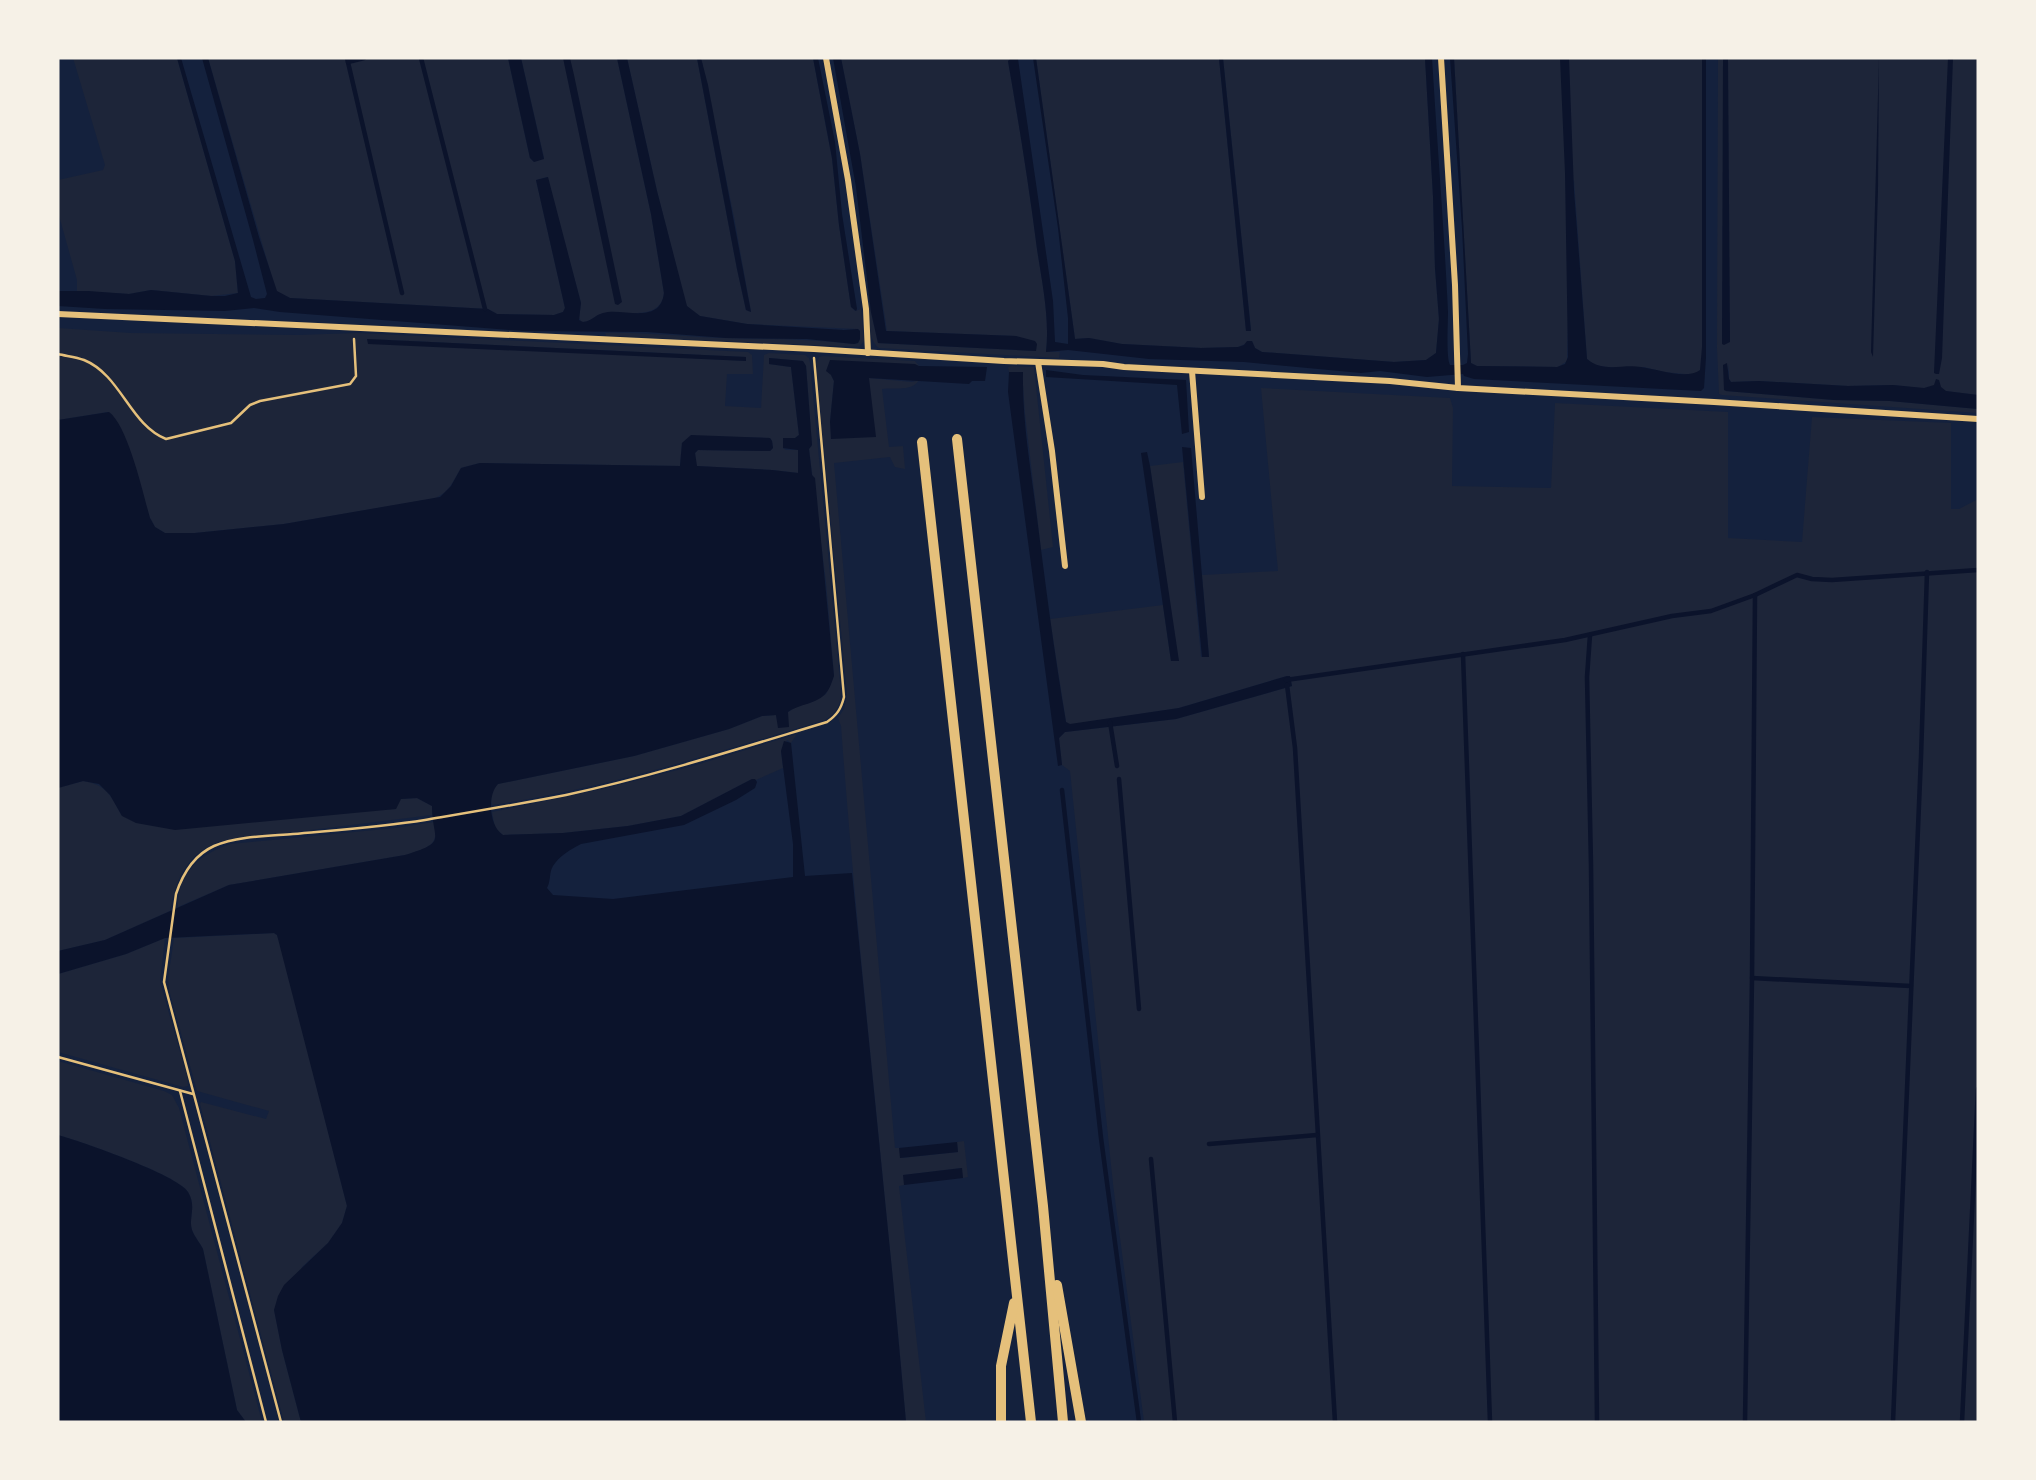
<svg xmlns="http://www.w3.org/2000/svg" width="2036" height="1480" font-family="'Golos Text',sans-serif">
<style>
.green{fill:#1d2539;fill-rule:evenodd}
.water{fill:#0b132b}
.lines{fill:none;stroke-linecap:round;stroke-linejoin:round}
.stream{stroke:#0b132b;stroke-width:4.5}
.path{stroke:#e5c07b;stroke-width:2.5}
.minor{stroke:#e5c07b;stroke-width:6}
.motorway{stroke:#e5c07b;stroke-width:10}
</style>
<rect width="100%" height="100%" fill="#14213d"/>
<!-- green -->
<g class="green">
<path d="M73,58H177L235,261L238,293L211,296L151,290L129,294L77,291V280L58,212V180L103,170L105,165Z"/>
<path d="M208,58H508L530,158L534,162L544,158L521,58H617L651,214L664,293C661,321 626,311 606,313C596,313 592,323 581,322L579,317L581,303L547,177L536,180L565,308L563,312L554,315L497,314L488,309L290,298L276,291Z"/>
<path d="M627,58H697L737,269L746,310L751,312L734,217L701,58H813L832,159L839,225L851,307L855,311L861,309L864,341L859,347L606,336L605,333C645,332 684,337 724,338C767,339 810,339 854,344L858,343L860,339V331L858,329L747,324L700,316L686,306L657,191Z"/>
<path d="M841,58H1014L1008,61C1019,124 1029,186 1037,249C1042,282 1050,318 1046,352H1060L1059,358L879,348C868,340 870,321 868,308L870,307L878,343L1036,351L1016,336L887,331L860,154Z"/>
<path d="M1036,58H1219L1246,330H1251L1223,58H1425L1433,196L1435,269L1439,319L1436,353L1426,360L1394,362L1262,352L1255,348L1252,341L1238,347L1201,348L1122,344L1089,338L1075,339Z"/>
<path d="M1454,58H1705V376L1664,372L1644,367H1607L1594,365L1587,359L1574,181L1566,174L1568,319L1567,361L1558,367L1477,366L1471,363Z"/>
<path d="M1718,58H1978V395L1893,385L1848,386L1759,381L1731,382L1729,379V364L1726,391L1834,400L1890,401L1978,409V413L1722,395L1719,394L1717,348Z"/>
<path d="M58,328L131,333L298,335L357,333L748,352L752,355L753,374H727L725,406L761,408L764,355L769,353L805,355L809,358L810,363L841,692C841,705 836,713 825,720C714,753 608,788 492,805C490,796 491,791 498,784L634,756L729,729L762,716L776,715L779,728L788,712L796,707L812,702L826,694L834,676L826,582L809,449L812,445L806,366L802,361L769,358V364L791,367L799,435L795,438L783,439V448L786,450H798V473L772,470L696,466L695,453L698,450L770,451L773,448L772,441L770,438L691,436L682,443L680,466L480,463L461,468C453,482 447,496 431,499L284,524L195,533H165L155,527L150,518L108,412L58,420ZM367,339L745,357V361Z"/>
<path d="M823,356L915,361L919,366L831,375L834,381L830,422L869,378L912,382L919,380C912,392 894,387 882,389L889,447L903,446L905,469L895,467L890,457L834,463L895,1148H899L901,1158L958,1152L957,1142L964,1141L968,1177L963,1178L961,1168L904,1175V1185L899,1186L926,1422H906C886,1190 858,958 841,726L838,718L844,709L847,695L816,364L819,357Z"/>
<path d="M1012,366L1034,367L1053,547L1041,550L1025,414L1022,372H1009L1008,367Z"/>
<path d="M1261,388L1450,398L1453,408L1452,486L1551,488L1555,403L1728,412V538L1802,542L1812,417L1951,423V509H1959L1978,499V1422H1144L1113,1184L1070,771L1062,765L1059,738L1065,732L1176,719L1292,686L1290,677L1287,676L1179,708L1069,725L1066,722L1050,619L1163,605L1171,661H1178L1150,466L1183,462L1201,657H1209L1202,575L1278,571Z"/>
<path d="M797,734L791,743L787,740L781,751L783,768L756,780L752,779L681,816L628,826L563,833L503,835L495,828L492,812L607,788L693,766Z"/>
<path d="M83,781C107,785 111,796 122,816L395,809L400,799L417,798L432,806V815L221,841C186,854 177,877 170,911L105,940L58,951V788Z"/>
<path d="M434,822C441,847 424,849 405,855L229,885L178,907C177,873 201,853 231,844L395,828Z"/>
<path d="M274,933L277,935L281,945L347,1206L342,1223L328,1243L303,1266L274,1310L282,1350L301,1422H284L200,1104L201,1102L266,1119L269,1111L197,1091L169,990L168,979L174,938Z"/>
<path d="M165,938L160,982L187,1076L188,1086L183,1087L58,1052V974L126,954Z"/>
<path d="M58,1061L164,1091L172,1095L179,1108L262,1422H246L237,1410L203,1249C200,1243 194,1236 192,1230C188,1218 197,1207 188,1192C178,1175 80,1141 58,1135Z"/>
</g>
<!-- water -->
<g class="water">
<path d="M177,58H181L251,297L256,299L265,298L267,294L253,240L202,58H208L259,237L277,291L290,298L488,309L497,314L554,315L563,312L565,308L536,180L548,177L581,303L579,320L583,322C592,321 595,315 603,313C622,307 660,326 664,293L651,214L617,58H627L657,191L687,306L700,316L747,324L844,330L858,329L860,331V339L858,343L854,344L807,339L726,338L647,332L524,331L280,312L254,308L225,311L105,309L58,306V291H88L129,294L151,290L211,296H225L238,293L235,261Z"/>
<path d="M508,58H521L544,159L534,162L530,158Z"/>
<path d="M563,58H570L574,75L620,293L622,302L618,305L615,304Z"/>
<path d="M697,58H701L708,85L751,312L746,310L737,269Z"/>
<path d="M813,58H818L835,142L842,214L857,309L856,311L851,307L839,225L832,158Z"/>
<path d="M833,58H841L860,154L886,331L1016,336L1035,341L1037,344L1036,351L878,343L871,312L856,187Z"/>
<path d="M1011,58L1018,59L1053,301L1055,342L1068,344V318L1058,228L1033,58H1036L1075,339L1089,338L1122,344L1201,348L1238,347L1244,345L1247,341H1252L1255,348L1262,352L1394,362L1426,360L1436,353L1439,319L1435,268L1433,196L1425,58H1432C1437,142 1444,227 1448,312C1448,323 1446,358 1450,365H1463L1467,363L1468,354L1462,228L1450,58H1454L1471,363L1477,366L1557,367L1565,364L1568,357L1565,173L1560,58H1569L1574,191L1587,359C1603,373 1622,364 1641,367C1656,369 1687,380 1700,370L1702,347V58H1706V357L1704,388L1701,391L1474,379L1464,376L1463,374L1427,377L1380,371L1361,373L1244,362L1149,359L1068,350L1046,352C1050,319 1042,282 1037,249C1029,186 1019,124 1008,61Z"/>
<path d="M1219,58H1223L1251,331H1246Z"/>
<path d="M1723,58H1728L1730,342L1724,345L1722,344Z"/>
<path d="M1879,58L1878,190L1873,357L1871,352Z"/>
<path d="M1948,58H1953L1942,358L1939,374H1936L1934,373Z"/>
<path d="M367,339L746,357V361L368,344Z"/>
<path d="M769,358L803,361L806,366L812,445L809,449L812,475L815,478L834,676C832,681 830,689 826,693C817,704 799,704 788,712L789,727L778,728L776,715L762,716L729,729L634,756L498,784C487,795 489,826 503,835L563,833L628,826L681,816L752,779H755L757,782L755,788L736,800L684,825L581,844C571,849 559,856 553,866C549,872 551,881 547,888L553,895L613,899L793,877V844L781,751L784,741L791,743L805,876L852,873L893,1280L906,1422H301L282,1350L274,1310L278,1296L284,1285L328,1243L342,1223L347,1206L277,935L274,933L165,938L126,954L58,974V951L105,940L229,885L405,855C449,841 432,841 432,806L417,798L401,799L396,809L175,830L136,823L122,816L110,795L99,784L83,781L58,788V420L109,412C128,426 143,493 150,518L155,527L165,533H195L284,524L440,497L451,486L461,468L480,463L680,466L682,443L691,435L770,438L772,441L773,448L770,451L698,450L695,453L697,466L772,470L798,473V450L783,448V438H795L799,435L791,367L769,364Z"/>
<path d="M830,360L915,364L919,366L987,367L985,381H972L969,384L869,378L876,437L831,439L830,422L834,381L831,375L826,371Z"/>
<path d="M1727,363L1729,379L1731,382L1759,381L1848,386L1893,385L1924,388L1934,385L1936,379L1939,380L1941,387L1946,391L1978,395V409L1890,401L1834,400L1726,391L1724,390L1723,365Z"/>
<path d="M1046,370L1083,375L1186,380L1189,432L1182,434L1177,385L1046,377Z"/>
<path d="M1009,372H1023C1022,418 1030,464 1036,510C1045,581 1054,652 1066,722L1070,724L1179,708L1287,676H1290L1292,686L1176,719L1065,732L1059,738L1062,765L1058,766L1008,392Z"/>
<path d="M1182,447L1191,448L1209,657H1202Z"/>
<path d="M1147,452L1150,466L1179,661H1171L1141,453Z"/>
<path d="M58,1135C80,1141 178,1175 188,1192C197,1207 188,1218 192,1230C194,1236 200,1243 203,1249L237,1410L246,1422H58Z"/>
<path d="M957,1142L958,1152L900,1158L899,1148Z"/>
<path d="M962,1168L963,1178L904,1185L903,1175Z"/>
</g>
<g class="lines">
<!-- stream -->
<g class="stream">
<path d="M347,58L402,293"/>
<path d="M421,58L485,309"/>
<path d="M348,62L364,58"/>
<path d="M1590,635L1587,677L1591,865L1597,1422"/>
<path d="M1463,654L1490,1422"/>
<path d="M1286,680L1565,640L1672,616L1711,611L1755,595L1797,575L1812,579L1832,580L1978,570"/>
<path d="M1287,685L1295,748L1335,1422"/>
<path d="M1110,722L1117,766"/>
<path d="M1119,779L1139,1009"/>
<path d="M1062,790L1101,1138L1139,1422"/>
<path d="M1752,978L1911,986"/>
<path d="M1209,1144L1317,1135"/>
<path d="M1151,1159L1175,1422"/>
<path d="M1745,1422L1752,978L1755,595"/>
<path d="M1893,1422L1921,757L1927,572"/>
<path d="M1962,1422L1978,1089"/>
</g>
<!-- path -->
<g class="path">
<path d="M58,354C66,356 76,357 84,360C121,375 130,425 166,439L231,423L250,405L260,401L350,384L356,376L354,339"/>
<path d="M58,1057L193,1094"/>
<path d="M180,1091L266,1422"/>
<path d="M281,1422L164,982L176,894C183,873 194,855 214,846C237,836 268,836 293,834C337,830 381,827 425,820C472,812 520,804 566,795C654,776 741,748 827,722C837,715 841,709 844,697L814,358"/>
</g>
<!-- minor -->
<g class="minor">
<path d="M826,58L848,180L866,309L868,353"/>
<path d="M1441,58L1455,285L1458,388"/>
<path d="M58,314L814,349L1004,361L1103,364L1124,367L1390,381L1458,388L1714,402L1978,419"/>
<path d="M1038,362L1052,451L1065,566"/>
<path d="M1192,371L1202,497"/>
</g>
<!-- motorway -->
<g class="motorway">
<path d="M957,439L1043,1206L1063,1422"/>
<path d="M922,442L1031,1422"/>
<path d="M1057,1285L1081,1422"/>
<path d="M1001,1422V1366L1014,1303"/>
</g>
</g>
<!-- border -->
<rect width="2036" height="1480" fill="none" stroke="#f6f1e7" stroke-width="119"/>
</svg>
